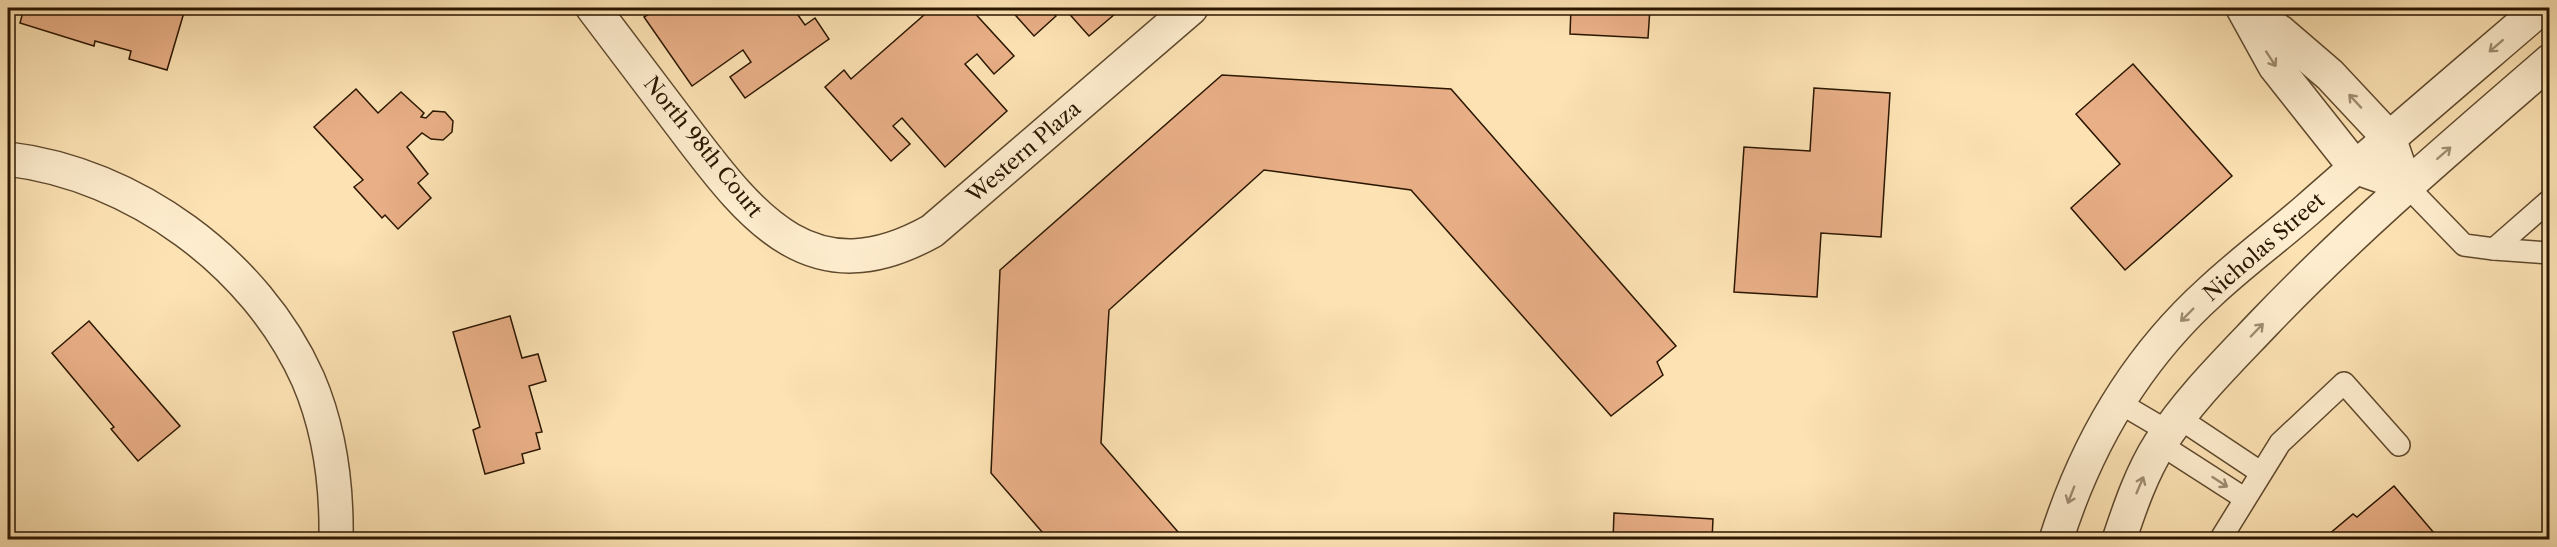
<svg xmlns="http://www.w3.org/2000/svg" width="2557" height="547" font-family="'Libre Caslon Text',serif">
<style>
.building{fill:#e9af87;stroke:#2a1600;stroke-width:1.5}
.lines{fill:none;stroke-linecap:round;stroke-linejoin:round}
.service-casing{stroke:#5f492d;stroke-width:24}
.minor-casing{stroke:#5f492d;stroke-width:36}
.tertiary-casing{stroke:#5f492d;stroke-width:36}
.service{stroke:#feedce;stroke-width:21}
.minor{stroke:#feedce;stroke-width:33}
.tertiary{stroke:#feedce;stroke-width:33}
.oneway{stroke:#9f8c71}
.labels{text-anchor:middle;stroke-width:5;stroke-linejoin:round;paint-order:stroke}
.street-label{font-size:21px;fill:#2a1600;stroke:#feedce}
</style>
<rect width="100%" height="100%" fill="#fde3b4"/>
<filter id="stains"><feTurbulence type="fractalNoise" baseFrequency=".00333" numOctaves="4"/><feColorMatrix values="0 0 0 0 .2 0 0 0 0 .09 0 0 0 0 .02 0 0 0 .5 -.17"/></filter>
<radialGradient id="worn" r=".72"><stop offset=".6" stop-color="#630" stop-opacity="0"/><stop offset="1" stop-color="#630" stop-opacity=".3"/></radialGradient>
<!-- building -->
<g class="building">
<path d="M24,8H179L185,9L167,70L129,59L131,51L95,41L94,46L20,23Z"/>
<path d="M658,8H793L805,25L815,18L829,39L745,98L730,77L751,62L743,50L692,86L644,17Z"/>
<path d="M932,8H970L1014,56L994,74L977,54L965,64L1007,111L945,167L902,118L893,126L910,144L891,161L825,87L844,70L851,79Z"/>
<path d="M1009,8H1048L1056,16L1034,36Z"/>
<path d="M1064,8H1122L1089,36Z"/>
<path d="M1571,8H1650L1648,38L1570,34Z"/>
<path d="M2133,64L2232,176L2125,270L2071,208L2120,164L2076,114Z"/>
<path d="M1222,75L1451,89L1676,346L1657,362L1663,375L1611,416L1411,190L1264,170L1109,310L1101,443L1185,540H1049L991,473L1000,270Z"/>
<path d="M1814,88L1890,93L1881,237L1821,233L1817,297L1734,292L1744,147L1810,151Z"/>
<path d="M356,89L378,113L401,92L424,113L421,117L426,118L433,111L445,112L453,121L452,132L443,140L431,139L422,133L407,147L428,174L418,183L431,198L398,229L385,215L382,218L354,187L363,180L314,127Z"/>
<path d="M510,316L522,358L538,354L546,381L529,386L542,432L536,433L540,449L522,454L524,463L485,474L473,430L480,427L453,332Z"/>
<path d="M89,321L180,426L138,461L111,429L114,427L52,353Z"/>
<path d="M2394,486L2440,540H2322L2353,514L2357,517Z"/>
<path d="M1614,513L1713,519L1712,540H1613Z"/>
</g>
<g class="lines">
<defs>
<g id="service">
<path d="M2406,185L2464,245L2494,249L2550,200"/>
<path d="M2494,249L2550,253"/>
<path d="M2118,402L2169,432"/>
<path d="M2179,418L2260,472"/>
<path d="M2160,444L2244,498"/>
<path d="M2220,540L2280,443L2344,383L2399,445"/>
</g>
<g id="minor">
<path d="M593,8C624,49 655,90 686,131C754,221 814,297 932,231L1191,8"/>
<path d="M2243,8L2275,66L2355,167L2406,185"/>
<path d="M2246,9L2280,32L2330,75L2389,138L2398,164"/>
<path d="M8,159C134,174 256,263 308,379C330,430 337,485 336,540"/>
</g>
<g id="tertiary">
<path d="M2056,540C2086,445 2136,359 2210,292C2241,263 2275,238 2307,210C2384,142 2463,75 2541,8"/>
<path d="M2119,540C2130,507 2142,472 2160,444C2189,399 2228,361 2264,323C2354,229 2452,146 2550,61"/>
</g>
</defs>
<!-- service casing -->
<use href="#service" class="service-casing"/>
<!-- minor casing -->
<use href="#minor" class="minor-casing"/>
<!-- tertiary casing -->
<use href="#tertiary" class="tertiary-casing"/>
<!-- service -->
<use href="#service" class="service"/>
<!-- minor -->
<use href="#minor" class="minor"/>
<!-- tertiary -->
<use href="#tertiary" class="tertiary"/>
</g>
<!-- one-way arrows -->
<defs><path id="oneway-shaft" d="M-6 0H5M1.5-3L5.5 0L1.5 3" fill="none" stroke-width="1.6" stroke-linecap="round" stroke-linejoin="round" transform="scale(1.5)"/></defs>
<g class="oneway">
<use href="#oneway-shaft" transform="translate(2496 46) rotate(139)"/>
<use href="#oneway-shaft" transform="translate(2271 59) rotate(57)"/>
<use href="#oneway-shaft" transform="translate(2355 101) rotate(-133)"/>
<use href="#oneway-shaft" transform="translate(2444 153) rotate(-41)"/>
<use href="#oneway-shaft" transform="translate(2187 315) rotate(135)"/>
<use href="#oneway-shaft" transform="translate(2257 330) rotate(-46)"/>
<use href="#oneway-shaft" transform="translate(2220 482) rotate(33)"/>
<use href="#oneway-shaft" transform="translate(2140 485) rotate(-67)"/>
<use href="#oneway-shaft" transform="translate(2071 495) rotate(111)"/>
</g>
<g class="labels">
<!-- street labels -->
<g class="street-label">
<text transform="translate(703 147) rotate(51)" y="7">North 98th Court</text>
<text transform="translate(1024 152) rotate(-41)" y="7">Western Plaza</text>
<text transform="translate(2264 247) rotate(-41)" y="7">Nicholas Street</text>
</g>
</g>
<!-- margin -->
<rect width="2557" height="547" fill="none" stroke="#fde3b4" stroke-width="30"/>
<rect x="9" y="9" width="2539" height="529" fill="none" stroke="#2a1600" stroke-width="3"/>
<rect x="15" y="15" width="2527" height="517" fill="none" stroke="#2a1600" stroke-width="1.5"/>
<rect width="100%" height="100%" filter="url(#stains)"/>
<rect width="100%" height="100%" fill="url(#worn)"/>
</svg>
